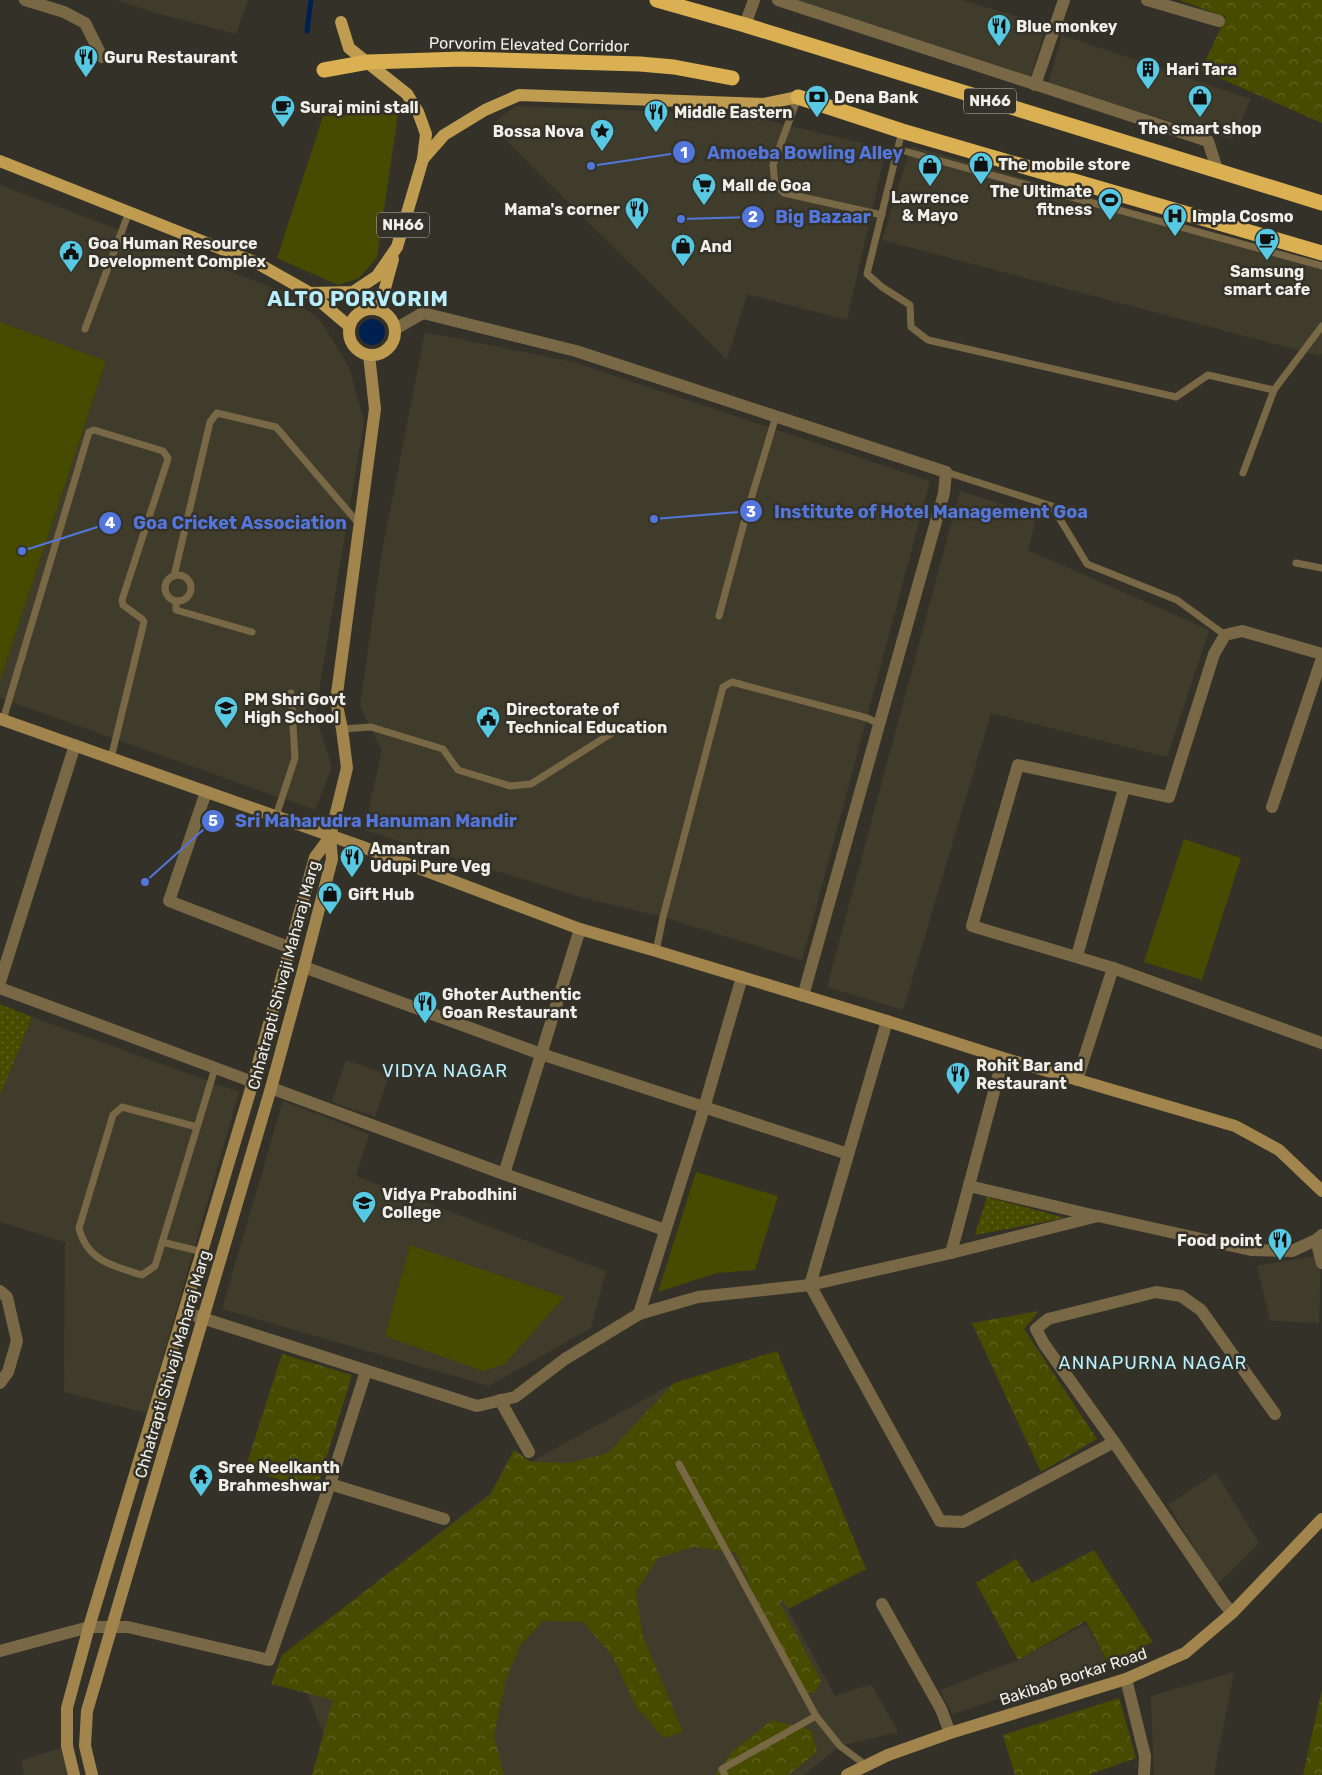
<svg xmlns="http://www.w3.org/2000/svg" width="1322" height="1775" font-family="Rubik,sans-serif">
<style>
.built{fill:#403c2c}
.grass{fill:#464b00}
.forest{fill:url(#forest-crowns)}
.park{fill:url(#park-dots)}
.water{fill:#002050}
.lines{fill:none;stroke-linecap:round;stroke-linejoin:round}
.stream{stroke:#002050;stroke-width:5}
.lane{stroke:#796845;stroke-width:7}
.street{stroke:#796845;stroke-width:12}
.secondary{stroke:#a1854c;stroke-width:12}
.primary{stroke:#bf9c50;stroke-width:12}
.highway{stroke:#dbb053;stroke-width:15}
.labels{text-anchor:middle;stroke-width:5;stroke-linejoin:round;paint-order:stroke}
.shield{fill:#343228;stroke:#b8b6ae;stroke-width:1}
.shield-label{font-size:15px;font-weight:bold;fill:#f0efe8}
.poi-label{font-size:16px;font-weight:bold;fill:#f0efe8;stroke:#343228;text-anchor:start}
.street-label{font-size:16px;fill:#f0efe8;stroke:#343228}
.neighbourhood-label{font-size:18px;letter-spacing:1px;fill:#b7effe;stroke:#343228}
.district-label{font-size:21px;font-weight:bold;letter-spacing:1px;fill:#b7effe;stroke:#343228}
.leader{fill:none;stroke:#5276dc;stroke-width:2}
.callout-dot{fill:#5276dc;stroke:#343228;stroke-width:2}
.mark-label{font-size:15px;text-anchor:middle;font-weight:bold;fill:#fff}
.callout-label{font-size:18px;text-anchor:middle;font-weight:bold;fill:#5276dc;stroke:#343228;stroke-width:5;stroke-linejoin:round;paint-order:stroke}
</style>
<defs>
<pattern id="forest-crowns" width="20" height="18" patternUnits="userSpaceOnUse" patternTransform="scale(1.25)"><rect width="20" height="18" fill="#464b00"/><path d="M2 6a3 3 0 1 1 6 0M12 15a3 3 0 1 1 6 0" fill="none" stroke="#616525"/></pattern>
<pattern id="park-dots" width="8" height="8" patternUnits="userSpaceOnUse" patternTransform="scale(1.25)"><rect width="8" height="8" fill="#464b00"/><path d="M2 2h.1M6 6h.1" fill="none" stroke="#616525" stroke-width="1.8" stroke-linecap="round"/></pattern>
</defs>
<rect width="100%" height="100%" fill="#343228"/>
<!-- built -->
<g class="built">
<path d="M116,0H248L236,34L156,13Z"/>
<path d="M770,0H962L1046,25L1031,77Z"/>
<path d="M1062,35L1251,99L1232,140L1048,84Z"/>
<path d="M515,106L744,115L886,149L847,320L747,294L727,360L491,125Z"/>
<path d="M911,146L1322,264V353L1320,356L882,240Z"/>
<path d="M0,185L282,291L320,320L349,367L364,422L315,715L332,767L315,810L0,698V681L106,361L0,322Z"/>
<path d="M425,332L573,362L930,481L802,960L663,917L584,898L364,830L382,750L360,706L381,557Z"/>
<path d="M960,491L1037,515L1028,550L1209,630L1167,757L991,713L903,1010L827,987Z"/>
<path d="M32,1017L239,1092L147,1413L64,1392L65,1242L0,1222V1096Z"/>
<path d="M346,1060L389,1075L375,1117L332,1102Z"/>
<path d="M283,1101L369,1134L356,1176L606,1271L591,1328L489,1386L222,1309Z"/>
<path d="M1321,1255L1319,1323L1270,1321L1257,1266Z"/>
<path d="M674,1383L788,1609L835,1696L871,1684L898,1732L840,1746L804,1775H341L291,1655L444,1529L531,1462Z"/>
<path d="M1216,1473L1259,1543L1217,1585L1168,1505Z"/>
<path d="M1086,1624L1108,1663L952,1714L940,1690L1018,1660Z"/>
<path d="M1234,1672L1214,1775H1154L1151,1696Z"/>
<path d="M61,1748L70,1775H24L21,1760Z"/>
</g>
<!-- grass -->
<g class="grass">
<path d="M398,114L377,258L359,278L338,285L277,258L323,116Z"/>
<path d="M0,322L106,361L0,681Z"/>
<path d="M1184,839L1241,858L1202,980L1144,962Z"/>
<path d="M696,1172L778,1196L755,1270L717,1273L658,1292Z"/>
<path d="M410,1245L564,1297L505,1364L483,1371L385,1336Z"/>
</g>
<!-- forest -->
<g class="forest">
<path d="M1179,0H1322V123L1201,70L1226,17Z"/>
<path d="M1039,1311L1024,1329L1097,1439L1041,1472L972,1323Z"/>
<path d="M777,1351L866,1569L788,1609L783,1600L780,1604L821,1681L814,1694L805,1691L752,1590L735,1552L693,1547L658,1558L636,1592L643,1636L683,1732L664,1738L636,1707L612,1655L583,1622L543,1621L520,1646L506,1679L494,1736L504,1775H312L333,1700L271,1684L282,1655L490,1495L514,1450L531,1462L569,1463L608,1453L674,1383Z"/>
<path d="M282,1354L352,1375L316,1491L245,1469Z"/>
<path d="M1094,1550L1153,1642L1108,1663L1086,1621L1018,1660L976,1583L1016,1559L1032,1583Z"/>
<path d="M1322,1689V1775H1303Z"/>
<path d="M1119,1698L1136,1758L1088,1775H1015L1003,1735Z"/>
<path d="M772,1720L811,1730L817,1752L788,1775H715L733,1751Z"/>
</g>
<!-- park -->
<g class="park">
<path d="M0,1004L32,1017L0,1096Z"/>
<path d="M987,1197L1065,1218L975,1235Z"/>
</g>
<!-- water -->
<circle class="water" cx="372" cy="332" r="13"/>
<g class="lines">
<!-- stream -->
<path class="stream" d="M307,31L311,0"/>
<!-- lane -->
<g class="lane">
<path d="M798,97L773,165L775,184L784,193L882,215"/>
<path d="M902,131L867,274L882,287L910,305L911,327L928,340L1176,397L1208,375L1274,390"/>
<path d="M897,149L1322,266"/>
<path d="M85,329L129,212"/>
<path d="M946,472L1052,506L1087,564L1177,600L1225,635"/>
<path d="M1243,473L1274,390L1322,326"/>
<path d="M1296,563L1322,568"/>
<circle cx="178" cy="588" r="13"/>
<path d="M174,576L210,422L217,413L276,427L359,524"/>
<path d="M176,601V610L252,632"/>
<path d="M719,616L745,519L776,416"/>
<path d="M3,720L89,432L94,430L163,451L168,458L167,462L122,600L123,605L142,619L144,622L111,758"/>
<path d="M342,729L371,727L443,749L458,770L510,786L531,784L623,726"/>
<path d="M276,816L295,758L291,693"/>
<path d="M656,951L663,917L723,687L732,682L867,718L880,724"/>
<path d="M197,1127L122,1107L113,1115L79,1228C87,1261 113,1266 142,1275L155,1266L215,1068"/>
<path d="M162,1242L203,1252"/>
<path d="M679,1464L816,1716"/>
<path d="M725,1775L722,1769L816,1716L840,1746L867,1766"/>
</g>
<!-- street -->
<g class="street">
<path d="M25,0L64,12L85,23L102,57"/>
<path d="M778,0L1208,141L1218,172"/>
<path d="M1147,0L1219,21"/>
<path d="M745,25L754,0"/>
<path d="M1035,85L1064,0"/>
<path d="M395,329L423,313L576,351L946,472L944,493L803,996"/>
<path d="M1322,654L1242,631L1225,635L1214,654L1169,797L1018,765L972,926L1113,968L1322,1043"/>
<path d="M206,792L169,901L291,948"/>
<path d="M1272,807L1322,658"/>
<path d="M1077,956L1124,788"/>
<path d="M304,967L541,1054L848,1154"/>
<path d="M0,982L75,745"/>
<path d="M0,988L253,1082"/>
<path d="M887,1021L810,1285L940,1521L963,1522L1114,1442"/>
<path d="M1077,1080L1113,968"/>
<path d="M271,1088L504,1174L665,1230"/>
<path d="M504,1174L580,929"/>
<path d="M969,1186L1096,1216"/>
<path d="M1316,1240L1322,1263"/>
<path d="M951,1253L1003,1058"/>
<path d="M0,1291L7,1297L17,1341L8,1372L0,1383"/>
<path d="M185,1312L202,1318L477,1406L515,1397L565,1359L639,1314L698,1297L810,1285L951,1253L1098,1216L1251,1250L1292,1251L1316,1240L1322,1235"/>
<path d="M639,1314L704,1108L742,977"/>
<path d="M500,1400L529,1452"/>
<path d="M330,1484L444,1519"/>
<path d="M882,1604L941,1709L950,1733"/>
<path d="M1232,1613L1223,1602L1114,1442L1044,1344L1036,1329L1048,1319L1156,1292L1181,1296L1201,1310L1275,1414"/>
<path d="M0,1651L89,1627H128L269,1660L330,1484L366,1371"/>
<path d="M1126,1679L1145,1756L1144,1775"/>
</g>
<!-- secondary -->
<g class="secondary">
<path d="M0,719L360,846L580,929L656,951L887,1021L1003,1058L1235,1126L1279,1150L1322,1191"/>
<path d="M74,1775L67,1746V1708L89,1627L253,1082L315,857L330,837"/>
<path d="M92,1775L85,1746L87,1711L271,1088L304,967L332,859L330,837L347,768L342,729L336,701L375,409L369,355"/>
<path d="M847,1775L888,1755L950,1733L1126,1679L1185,1653L1232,1613L1322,1519"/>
</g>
<!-- primary -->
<g class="primary">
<path d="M341,22L349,48L407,94L418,112L426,134L423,159"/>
<path d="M0,161L257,263L310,293L353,292L377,276L397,247L423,159L444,135L485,110L519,95L764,104L798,97"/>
<path d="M310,293L349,326"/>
<circle cx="372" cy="332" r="23"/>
<path d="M379,310L393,259"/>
</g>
<!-- highway -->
<g class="highway">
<path d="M657,0L745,25L1322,203"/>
<path d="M324,70L368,62L462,59L640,64L674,67L732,78"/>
<path d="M798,97L902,131L1322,253"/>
</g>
</g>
<!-- icons -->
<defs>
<symbol id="restaurant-pin" viewBox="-11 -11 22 30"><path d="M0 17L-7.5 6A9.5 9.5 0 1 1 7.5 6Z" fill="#58c9e3" stroke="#343228"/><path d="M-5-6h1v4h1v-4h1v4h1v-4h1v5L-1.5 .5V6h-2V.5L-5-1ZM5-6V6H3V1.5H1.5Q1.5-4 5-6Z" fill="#111"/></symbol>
<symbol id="building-pin" viewBox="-11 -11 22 30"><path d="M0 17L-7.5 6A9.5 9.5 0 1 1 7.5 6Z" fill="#58c9e3" stroke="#343228"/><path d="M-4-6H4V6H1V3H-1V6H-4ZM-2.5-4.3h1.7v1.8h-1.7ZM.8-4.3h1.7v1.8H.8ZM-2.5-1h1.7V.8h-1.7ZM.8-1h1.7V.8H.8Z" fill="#111"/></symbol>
<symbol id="bank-pin" viewBox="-11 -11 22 30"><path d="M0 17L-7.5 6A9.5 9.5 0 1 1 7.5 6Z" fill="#58c9e3" stroke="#343228"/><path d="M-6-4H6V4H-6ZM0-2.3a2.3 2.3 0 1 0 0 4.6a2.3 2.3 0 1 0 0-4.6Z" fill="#111"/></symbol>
<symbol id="shop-pin" viewBox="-11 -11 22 30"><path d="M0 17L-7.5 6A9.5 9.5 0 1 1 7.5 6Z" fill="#58c9e3" stroke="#343228"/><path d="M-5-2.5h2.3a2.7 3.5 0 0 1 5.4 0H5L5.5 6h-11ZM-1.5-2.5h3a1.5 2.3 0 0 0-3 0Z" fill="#111"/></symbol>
<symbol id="cafe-pin" viewBox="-11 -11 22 30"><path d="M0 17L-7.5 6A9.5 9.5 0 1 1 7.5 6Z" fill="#58c9e3" stroke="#343228"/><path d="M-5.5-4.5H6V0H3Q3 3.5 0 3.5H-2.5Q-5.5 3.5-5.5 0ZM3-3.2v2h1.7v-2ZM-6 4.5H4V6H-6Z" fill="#111"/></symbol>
<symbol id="sight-pin" viewBox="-11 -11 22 30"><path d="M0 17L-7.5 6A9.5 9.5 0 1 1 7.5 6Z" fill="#58c9e3" stroke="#343228"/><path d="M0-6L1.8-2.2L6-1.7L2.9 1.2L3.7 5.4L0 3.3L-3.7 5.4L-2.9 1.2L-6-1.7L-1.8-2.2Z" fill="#111"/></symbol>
<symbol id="supermarket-pin" viewBox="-11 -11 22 30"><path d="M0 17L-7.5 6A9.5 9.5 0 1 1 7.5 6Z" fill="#58c9e3" stroke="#343228"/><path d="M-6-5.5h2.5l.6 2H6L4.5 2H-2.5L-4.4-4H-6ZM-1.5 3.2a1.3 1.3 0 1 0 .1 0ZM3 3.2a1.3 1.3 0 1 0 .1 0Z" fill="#111"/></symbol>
<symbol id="stadium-pin" viewBox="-11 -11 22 30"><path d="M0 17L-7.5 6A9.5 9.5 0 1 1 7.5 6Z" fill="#58c9e3" stroke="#343228"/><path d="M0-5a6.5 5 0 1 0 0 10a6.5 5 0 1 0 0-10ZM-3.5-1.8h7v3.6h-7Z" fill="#111"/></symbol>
<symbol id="hospital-pin" viewBox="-11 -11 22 30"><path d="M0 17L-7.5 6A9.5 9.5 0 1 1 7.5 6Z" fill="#58c9e3" stroke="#343228"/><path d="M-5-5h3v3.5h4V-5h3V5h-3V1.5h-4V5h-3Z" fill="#111"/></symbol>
<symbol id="civic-pin" viewBox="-11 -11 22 30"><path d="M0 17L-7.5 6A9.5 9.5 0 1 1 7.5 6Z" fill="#58c9e3" stroke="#343228"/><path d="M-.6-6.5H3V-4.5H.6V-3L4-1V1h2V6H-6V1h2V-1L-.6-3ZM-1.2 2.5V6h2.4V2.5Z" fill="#111"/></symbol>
<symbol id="school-pin" viewBox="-11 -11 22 30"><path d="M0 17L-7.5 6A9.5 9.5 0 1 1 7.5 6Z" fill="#58c9e3" stroke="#343228"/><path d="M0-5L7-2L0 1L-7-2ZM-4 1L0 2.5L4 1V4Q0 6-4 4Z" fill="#111"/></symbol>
<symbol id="university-pin" viewBox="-11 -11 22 30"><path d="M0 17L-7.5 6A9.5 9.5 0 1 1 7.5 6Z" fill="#58c9e3" stroke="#343228"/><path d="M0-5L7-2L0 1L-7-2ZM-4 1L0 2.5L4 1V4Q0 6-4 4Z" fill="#111"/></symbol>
<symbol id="temple-pin" viewBox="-11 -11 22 30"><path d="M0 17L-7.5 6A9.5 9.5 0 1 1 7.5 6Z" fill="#58c9e3" stroke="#343228"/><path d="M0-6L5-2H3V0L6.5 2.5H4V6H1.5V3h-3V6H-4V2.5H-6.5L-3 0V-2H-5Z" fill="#111"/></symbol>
</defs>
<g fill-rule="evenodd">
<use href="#restaurant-pin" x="985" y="12" width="28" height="38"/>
<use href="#restaurant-pin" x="72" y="43" width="28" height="38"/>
<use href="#building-pin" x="1134" y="55" width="28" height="38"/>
<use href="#bank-pin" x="803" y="83" width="28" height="38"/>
<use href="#shop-pin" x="1186" y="83" width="28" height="38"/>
<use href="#cafe-pin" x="269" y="93" width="28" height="38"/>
<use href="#restaurant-pin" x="642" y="98" width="28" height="38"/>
<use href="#sight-pin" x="588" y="117" width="28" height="38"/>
<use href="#shop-pin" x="967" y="150" width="28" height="38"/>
<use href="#shop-pin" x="916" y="152" width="28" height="38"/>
<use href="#supermarket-pin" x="690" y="171" width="28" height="38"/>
<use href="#stadium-pin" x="1096" y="186" width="28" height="38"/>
<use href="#restaurant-pin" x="623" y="195" width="28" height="38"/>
<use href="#hospital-pin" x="1161" y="202" width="28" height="38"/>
<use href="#cafe-pin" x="1253" y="226" width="28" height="38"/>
<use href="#shop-pin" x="669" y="232" width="28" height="38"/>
<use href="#civic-pin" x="57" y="238" width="28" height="38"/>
<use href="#school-pin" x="212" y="694" width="28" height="38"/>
<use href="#civic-pin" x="474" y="704" width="28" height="38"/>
<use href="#restaurant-pin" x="338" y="843" width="28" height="38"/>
<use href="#shop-pin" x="316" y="880" width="28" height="38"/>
<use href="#restaurant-pin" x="411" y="989" width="28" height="38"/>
<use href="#restaurant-pin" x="944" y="1060" width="28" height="38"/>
<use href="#university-pin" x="350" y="1189" width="28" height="38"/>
<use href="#restaurant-pin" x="1266" y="1226" width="28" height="38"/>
<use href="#temple-pin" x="187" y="1462" width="28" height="38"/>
</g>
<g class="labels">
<!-- shield labels -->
<g class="shield">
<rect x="964" y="88.5" width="52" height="25" rx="4"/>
<rect x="377" y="212.5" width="52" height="25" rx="4"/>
</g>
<g class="shield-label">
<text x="990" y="106">NH66</text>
<text x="403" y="230">NH66</text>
</g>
<!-- poi labels -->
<g class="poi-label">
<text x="1016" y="32">Blue monkey</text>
<text x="104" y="63">Guru Restaurant</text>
<text x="1166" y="75">Hari Tara</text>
<text x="834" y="103">Dena Bank</text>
<text x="300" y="113">Suraj mini stall</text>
<text x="674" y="118">Middle Eastern</text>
<text x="1200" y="134" text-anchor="middle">The smart shop</text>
<text x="584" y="137" text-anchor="end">Bossa Nova</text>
<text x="998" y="170">The mobile store</text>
<text x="722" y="191">Mall de Goa</text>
<text x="1092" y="197" text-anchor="end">The Ultimate<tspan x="1092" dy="18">fitness</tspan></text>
<text x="930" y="203" text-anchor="middle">Lawrence<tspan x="930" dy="18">&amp; Mayo</tspan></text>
<text x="620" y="215" text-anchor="end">Mama's corner</text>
<text x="1192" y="222">Impla Cosmo</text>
<text x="88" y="249">Goa Human Resource<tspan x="88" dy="18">Development Complex</tspan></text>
<text x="700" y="252">And</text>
<text x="1267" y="277" text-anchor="middle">Samsung<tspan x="1267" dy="18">smart cafe</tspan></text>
<text x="244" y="705">PM Shri Govt<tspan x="244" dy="18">High School</tspan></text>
<text x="506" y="715">Directorate of<tspan x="506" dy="18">Technical Education</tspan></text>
<text x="370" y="854">Amantran<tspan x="370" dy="18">Udupi Pure Veg</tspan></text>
<text x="348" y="900">Gift Hub</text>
<text x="442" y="1000">Ghoter Authentic<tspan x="442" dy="18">Goan Restaurant</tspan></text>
<text x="976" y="1071">Rohit Bar and<tspan x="976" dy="18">Restaurant</tspan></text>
<text x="382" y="1200">Vidya Prabodhini<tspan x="382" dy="18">College</tspan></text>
<text x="1262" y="1246" text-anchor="end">Food point</text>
<text x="218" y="1473">Sree Neelkanth<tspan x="218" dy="18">Brahmeshwar</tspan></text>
</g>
<!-- street labels -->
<g class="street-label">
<text transform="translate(529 44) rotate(1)" y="6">Porvorim Elevated Corridor</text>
<text transform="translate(283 975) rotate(-75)" y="6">Chhatrapti Shivaji Maharaj Marg</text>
<text transform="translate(172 1364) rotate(-74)" y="6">Chhatrapti Shivaji Maharaj Marg</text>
<text transform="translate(1073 1676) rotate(-18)" y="6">Bakibab Borkar Road</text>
</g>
<!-- neighbourhood labels -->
<g class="neighbourhood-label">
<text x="445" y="1077">VIDYA NAGAR</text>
<text x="1153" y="1369">ANNAPURNA NAGAR</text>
</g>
<!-- district labels -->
<g class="district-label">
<text x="358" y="306">ALTO PORVORIM</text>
</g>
</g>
<!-- callouts -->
<path class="leader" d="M591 166L684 152M681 219L753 217M654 519L751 511M22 551L110 523M145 882L213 821"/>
<g class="callout-dot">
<circle cx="591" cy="166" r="5"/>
<circle cx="681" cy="219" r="5"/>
<circle cx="654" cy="519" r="5"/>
<circle cx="22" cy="551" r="5"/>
<circle cx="145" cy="882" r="5"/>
<circle cx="684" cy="152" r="12"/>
<circle cx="753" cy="217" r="12"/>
<circle cx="751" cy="511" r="12"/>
<circle cx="110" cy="523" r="12"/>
<circle cx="213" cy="821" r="12"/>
</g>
<g class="mark-label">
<text x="684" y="158">1</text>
<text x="753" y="222">2</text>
<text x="751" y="517">3</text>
<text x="110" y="528">4</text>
<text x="213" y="826">5</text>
</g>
<g class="callout-label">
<text x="805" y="159">Amoeba Bowling Alley</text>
<text x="823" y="223">Big Bazaar</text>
<text x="931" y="518">Institute of Hotel Management Goa</text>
<text x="240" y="529">Goa Cricket Association</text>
<text x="376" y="827">Sri Maharudra Hanuman Mandir</text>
</g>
</svg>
